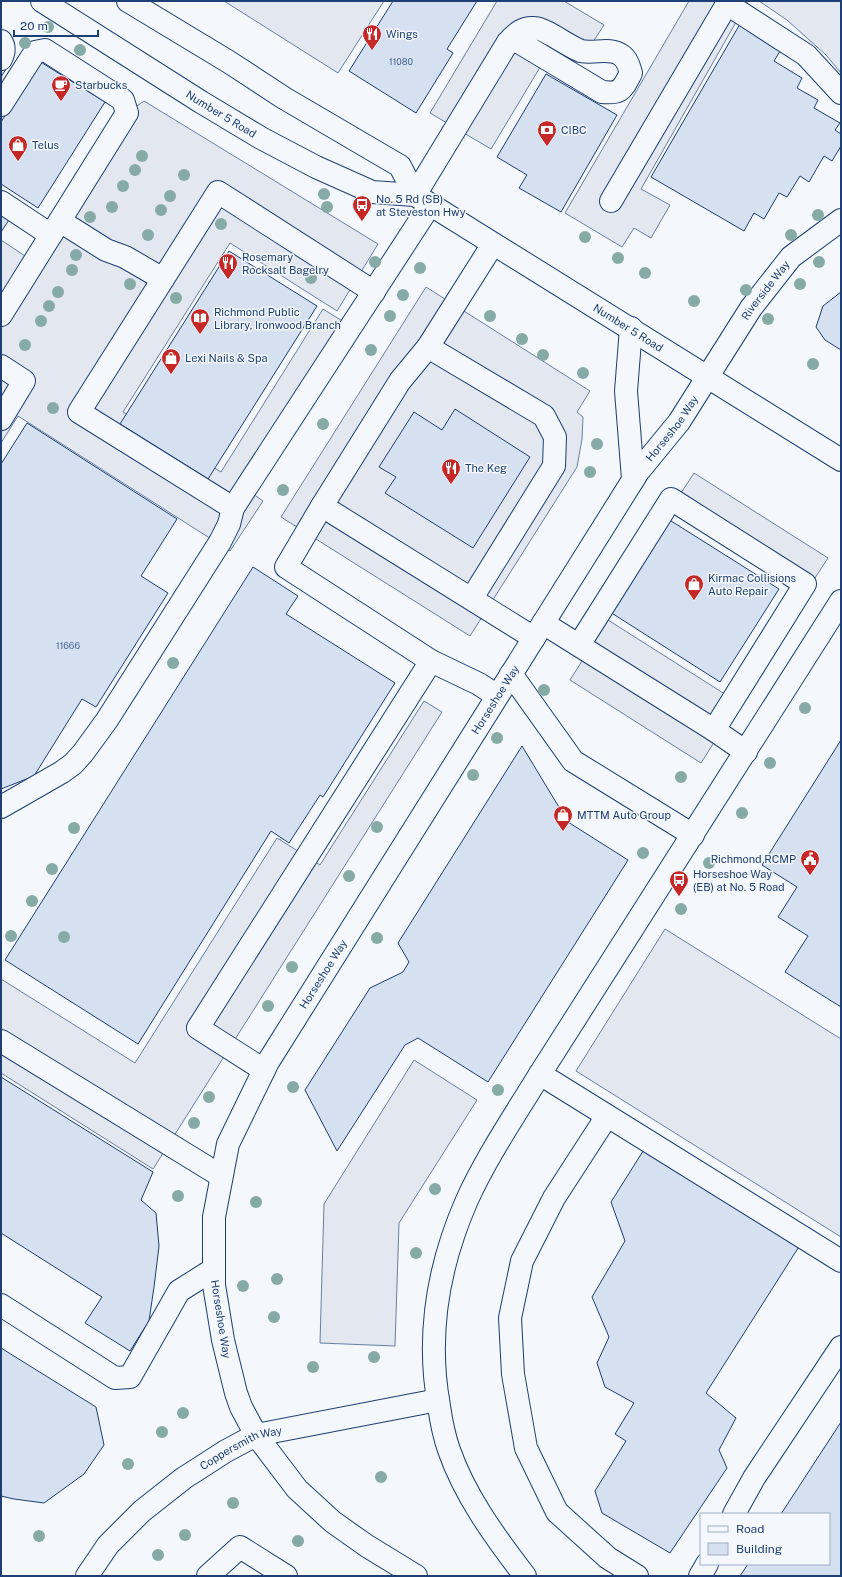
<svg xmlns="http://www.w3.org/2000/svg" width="842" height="1577" font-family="'Public Sans',sans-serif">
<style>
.parking{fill:#e3e8f0;stroke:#687fa3}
.building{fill:#d5e0f0;stroke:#1d3f73}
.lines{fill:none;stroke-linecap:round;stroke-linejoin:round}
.minor-casing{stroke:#1d3f73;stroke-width:24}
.minor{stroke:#f4f7fb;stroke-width:22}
.tree{fill:#86aba6}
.labels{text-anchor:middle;stroke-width:3;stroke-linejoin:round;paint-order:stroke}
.number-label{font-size:9px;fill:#4b6792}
.poi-label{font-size:11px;fill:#1d3f73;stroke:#f4f7fb;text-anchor:start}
.street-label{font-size:11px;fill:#1d3f73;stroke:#f4f7fb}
</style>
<rect width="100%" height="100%" fill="#f4f7fb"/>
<!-- parking -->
<g class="parking">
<path d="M224,1H384L338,73Z"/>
<path d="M497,1H564L604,25L591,45L563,29L491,149L430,113Z"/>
<path d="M689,1H748L641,189L670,205L651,238L634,228L622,247L565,213Z"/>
<path d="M759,1H841V73L826,55L787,20Z"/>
<path d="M144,101L378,244L337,311L230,243L123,412L221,472L323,309L352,327L249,491L263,501L230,551L18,416L1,443V240L34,262L127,113Z"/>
<path d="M426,287L590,391L577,412L583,417L582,439L577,467L470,636L281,517Z"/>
<path d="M694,473L828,558L813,581L679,496Z"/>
<path d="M608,620L739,703L701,763L570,680Z"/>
<path d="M424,701L442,712L153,1169L1,1073V979L135,1063L277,838L320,865Z"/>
<path d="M665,929L841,1039V1237L576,1071Z"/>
<path d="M414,1060L477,1100L399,1223L395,1346L320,1343L324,1204Z"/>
</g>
<!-- building -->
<g class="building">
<path d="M393,1H477L447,49L453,53L416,113L349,71Z"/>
<path d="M740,24L782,48L774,61L802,78L797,88L818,100L814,108L840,123L835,130L841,134V146L832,161L824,156L809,182L800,176L787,197L779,193L764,219L754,213L744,231L651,177Z"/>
<path d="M1,59L9,64L1,77Z"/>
<path d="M39,61L105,102L38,208L1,184V122Z"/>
<path d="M546,74L617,115L561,212L519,188L527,175L497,157Z"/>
<path d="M1,215L9,220L1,232Z"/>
<path d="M229,251L317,306L208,479L120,424Z"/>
<path d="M841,292V350L825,340L816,327L823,306Z"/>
<path d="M455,409L530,457L473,548L385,493L396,477L379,467L414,412L442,430Z"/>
<path d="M27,423L177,519L141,576L168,593L96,707L82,699L34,776L1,789V464Z"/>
<path d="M668,519L779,589L720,682L610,612Z"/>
<path d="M253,567L298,596L286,614L395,683L323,797L320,795L289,843L271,831L138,1044L5,960Z"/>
<path d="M841,740V1007L785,972L808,936L778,917L797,887L762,865Z"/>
<path d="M522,746L568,822L628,860L488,1082L418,1038L405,1045L337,1151L305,1090L370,988L403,972L409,962L398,943Z"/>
<path d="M1,1077L153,1172L141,1200L156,1213L159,1246L154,1287L149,1321L130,1351L85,1323L102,1297L1,1233Z"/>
<path d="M645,1148L800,1245L706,1393L736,1418L719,1450L727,1468L670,1553L602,1513L595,1491L626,1441L615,1434L634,1403L605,1387L597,1363L609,1337L592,1297L625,1241L611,1202Z"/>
<path d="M1,1348L96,1407L104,1445L84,1474L44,1503L14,1499L1,1496Z"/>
<path d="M841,1422V1576H740L748,1564H829V1514H781Z"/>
</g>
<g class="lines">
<defs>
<g id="minor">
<path id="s1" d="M42,1L201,102L261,138L316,167L372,192L415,195L841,460"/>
<path d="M128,1L229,62L284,98L400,166L415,195"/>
<path d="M729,1L727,4L806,55L841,93"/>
<path d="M1,41C5,47 4,53 1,59"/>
<path d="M1,105L35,52L45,50L123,100L127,113L1,315"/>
<path d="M415,195L508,42C516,34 522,27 534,28C545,28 569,47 581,51C594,54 610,47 621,55C627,59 629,66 631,73C622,90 621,94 602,92L512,38"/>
<path d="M611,201L727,4"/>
<path d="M1,202L51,235"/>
<path d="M60,221L106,250L125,257L163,279"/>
<path d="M493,244L428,347L400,381L322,506L534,638"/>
<path d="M631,328L626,391L633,479"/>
<path d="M428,347L544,416L555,437L554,466L472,598"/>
<path d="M1,366L24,381L1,419"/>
<path d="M322,506L286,567L431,661L479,684L497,696"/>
<path d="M233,508L79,412L218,192L374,292"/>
<path d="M543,623L714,730L746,752"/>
<path d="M579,645L671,499L805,584L714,730"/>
<path d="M511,674L573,761L693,835"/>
<path d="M1,807L62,772L73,764L83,753L107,720L220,542L229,524L233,508L430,205"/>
<path d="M1,1041L221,1176"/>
<path d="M264,1070L198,1028L431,661"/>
<path d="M540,1074L841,1261"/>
<path d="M607,1116L554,1198L522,1261L510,1318L513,1374L526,1448L557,1512L608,1558L637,1576"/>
<path d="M1,1305L115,1378L130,1377L179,1291L214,1269"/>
<path d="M734,1514L754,1478L841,1347"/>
<path id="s2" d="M87,1576L108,1545L142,1511L184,1478L226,1451L256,1435L438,1400"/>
<path d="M208,1576L240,1547L286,1576"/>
<path id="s3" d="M416,1576L367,1546L333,1522L297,1489L256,1435L241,1407L236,1393L223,1340L214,1285V1217L228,1144L268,1062L638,472L679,422L751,308L791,257L841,220"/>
<path d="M525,1576C495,1537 465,1496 449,1450C444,1436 441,1420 439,1406C426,1334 438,1266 467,1200C487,1156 515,1115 540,1074L841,601"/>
<path d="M700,1576L707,1564"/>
</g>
</defs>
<!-- minor casing -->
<use href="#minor" class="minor-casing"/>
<!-- minor -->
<use href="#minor" class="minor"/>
</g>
<!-- trees -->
<g class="tree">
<circle cx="48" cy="27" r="6"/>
<circle cx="25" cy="43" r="6"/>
<circle cx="80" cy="50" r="6"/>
<circle cx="142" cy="156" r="6"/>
<circle cx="135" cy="170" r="6"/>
<circle cx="184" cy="175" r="6"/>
<circle cx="123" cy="186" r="6"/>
<circle cx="324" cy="194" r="6"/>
<circle cx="170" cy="196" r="6"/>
<circle cx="112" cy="207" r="6"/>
<circle cx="327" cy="207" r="6"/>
<circle cx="161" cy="210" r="6"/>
<circle cx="818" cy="215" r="6"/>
<circle cx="90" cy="217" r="6"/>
<circle cx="221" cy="224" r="6"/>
<circle cx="148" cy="235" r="6"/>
<circle cx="791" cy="235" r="6"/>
<circle cx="585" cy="237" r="6"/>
<circle cx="76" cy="255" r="6"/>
<circle cx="618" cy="258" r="6"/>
<circle cx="375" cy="262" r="6"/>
<circle cx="819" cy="262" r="6"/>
<circle cx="420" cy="268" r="6"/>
<circle cx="72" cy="270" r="6"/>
<circle cx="645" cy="273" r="6"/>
<circle cx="311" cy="278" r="6"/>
<circle cx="130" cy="284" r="6"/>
<circle cx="800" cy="284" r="6"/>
<circle cx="746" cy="290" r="6"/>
<circle cx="58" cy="292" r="6"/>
<circle cx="403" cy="295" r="6"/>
<circle cx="176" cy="298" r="6"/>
<circle cx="694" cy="301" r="6"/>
<circle cx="49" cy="306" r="6"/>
<circle cx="390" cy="316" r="6"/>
<circle cx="490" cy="316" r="6"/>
<circle cx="768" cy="319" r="6"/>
<circle cx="41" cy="321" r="6"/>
<circle cx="522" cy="339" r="6"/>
<circle cx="25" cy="345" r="6"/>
<circle cx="371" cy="350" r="6"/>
<circle cx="543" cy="355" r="6"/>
<circle cx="813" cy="364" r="6"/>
<circle cx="583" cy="373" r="6"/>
<circle cx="53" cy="408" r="6"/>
<circle cx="323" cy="424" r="6"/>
<circle cx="597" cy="444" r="6"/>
<circle cx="590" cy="472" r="6"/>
<circle cx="283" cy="490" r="6"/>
<circle cx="173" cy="663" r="6"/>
<circle cx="544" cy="690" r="6"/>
<circle cx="805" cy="708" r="6"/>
<circle cx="497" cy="738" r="6"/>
<circle cx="770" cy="763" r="6"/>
<circle cx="473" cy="775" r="6"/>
<circle cx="681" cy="777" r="6"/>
<circle cx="742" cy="813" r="6"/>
<circle cx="377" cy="827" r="6"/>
<circle cx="74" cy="828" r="6"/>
<circle cx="643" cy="853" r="6"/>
<circle cx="709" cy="863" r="6"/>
<circle cx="52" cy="869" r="6"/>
<circle cx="349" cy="876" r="6"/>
<circle cx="32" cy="901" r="6"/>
<circle cx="681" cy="909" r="6"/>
<circle cx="11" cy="936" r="6"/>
<circle cx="64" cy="937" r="6"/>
<circle cx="377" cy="938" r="6"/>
<circle cx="292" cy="967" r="6"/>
<circle cx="268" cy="1006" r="6"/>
<circle cx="293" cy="1087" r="6"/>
<circle cx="498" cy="1090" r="6"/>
<circle cx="209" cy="1097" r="6"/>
<circle cx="194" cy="1123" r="6"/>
<circle cx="435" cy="1189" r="6"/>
<circle cx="178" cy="1196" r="6"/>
<circle cx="256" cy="1202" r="6"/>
<circle cx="416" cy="1253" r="6"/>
<circle cx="277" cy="1279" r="6"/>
<circle cx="243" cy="1286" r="6"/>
<circle cx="274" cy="1317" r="6"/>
<circle cx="374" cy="1357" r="6"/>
<circle cx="313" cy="1367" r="6"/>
<circle cx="183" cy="1413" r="6"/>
<circle cx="162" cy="1432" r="6"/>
<circle cx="128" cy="1464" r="6"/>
<circle cx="381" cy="1477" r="6"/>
<circle cx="233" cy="1503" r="6"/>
<circle cx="185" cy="1535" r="6"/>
<circle cx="39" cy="1536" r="6"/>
<circle cx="298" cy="1541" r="6"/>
<circle cx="158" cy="1555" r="6"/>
</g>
<!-- icons -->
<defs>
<symbol id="restaurant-pin" viewBox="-11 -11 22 30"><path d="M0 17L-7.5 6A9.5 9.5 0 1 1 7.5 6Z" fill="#c62828" stroke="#f4f7fb"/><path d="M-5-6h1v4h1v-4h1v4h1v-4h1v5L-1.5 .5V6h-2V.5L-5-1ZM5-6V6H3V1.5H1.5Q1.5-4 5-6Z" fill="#fff"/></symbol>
<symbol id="cafe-pin" viewBox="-11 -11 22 30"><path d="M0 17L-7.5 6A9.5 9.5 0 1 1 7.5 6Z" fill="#c62828" stroke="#f4f7fb"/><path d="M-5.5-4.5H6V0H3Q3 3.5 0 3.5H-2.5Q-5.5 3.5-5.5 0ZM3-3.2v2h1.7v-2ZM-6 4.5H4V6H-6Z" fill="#fff"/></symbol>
<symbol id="bank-pin" viewBox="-11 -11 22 30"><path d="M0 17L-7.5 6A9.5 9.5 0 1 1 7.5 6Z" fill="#c62828" stroke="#f4f7fb"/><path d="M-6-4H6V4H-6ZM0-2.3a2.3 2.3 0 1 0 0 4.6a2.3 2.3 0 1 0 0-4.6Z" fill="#fff"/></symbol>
<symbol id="shop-pin" viewBox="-11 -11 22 30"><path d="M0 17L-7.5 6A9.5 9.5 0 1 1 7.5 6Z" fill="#c62828" stroke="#f4f7fb"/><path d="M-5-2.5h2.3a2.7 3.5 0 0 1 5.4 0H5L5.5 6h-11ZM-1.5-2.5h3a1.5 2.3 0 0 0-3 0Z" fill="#fff"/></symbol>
<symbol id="bus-pin" viewBox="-11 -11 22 30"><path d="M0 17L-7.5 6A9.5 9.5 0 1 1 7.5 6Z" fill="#c62828" stroke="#f4f7fb"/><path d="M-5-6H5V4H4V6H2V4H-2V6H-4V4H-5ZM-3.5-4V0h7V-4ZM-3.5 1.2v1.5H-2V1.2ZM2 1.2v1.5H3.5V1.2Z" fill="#fff"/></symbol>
<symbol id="library-pin" viewBox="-11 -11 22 30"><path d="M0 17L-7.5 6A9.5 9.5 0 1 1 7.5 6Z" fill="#c62828" stroke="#f4f7fb"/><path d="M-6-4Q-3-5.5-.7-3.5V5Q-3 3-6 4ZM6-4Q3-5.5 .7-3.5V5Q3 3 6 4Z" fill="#fff"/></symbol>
<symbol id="civic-pin" viewBox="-11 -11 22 30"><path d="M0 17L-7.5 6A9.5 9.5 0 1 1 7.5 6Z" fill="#c62828" stroke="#f4f7fb"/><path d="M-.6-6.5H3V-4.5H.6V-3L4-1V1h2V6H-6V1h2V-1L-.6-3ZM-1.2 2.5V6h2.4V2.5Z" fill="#fff"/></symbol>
</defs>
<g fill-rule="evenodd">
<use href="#restaurant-pin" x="361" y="23" width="22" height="30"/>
<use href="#cafe-pin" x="50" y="74" width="22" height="30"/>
<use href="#bank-pin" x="536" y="119" width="22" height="30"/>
<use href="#shop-pin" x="7" y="134" width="22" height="30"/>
<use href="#bus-pin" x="351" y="194" width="22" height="30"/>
<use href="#restaurant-pin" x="217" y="252" width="22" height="30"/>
<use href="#library-pin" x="189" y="307" width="22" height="30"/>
<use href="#shop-pin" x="160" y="347" width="22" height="30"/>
<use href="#restaurant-pin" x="440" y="457" width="22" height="30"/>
<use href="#shop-pin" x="683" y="573" width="22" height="30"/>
<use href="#shop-pin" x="552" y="804" width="22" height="30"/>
<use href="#civic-pin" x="799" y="848" width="22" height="30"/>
<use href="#bus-pin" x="668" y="869" width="22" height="30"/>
</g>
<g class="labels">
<!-- number labels -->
<g class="number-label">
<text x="401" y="65">11080</text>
<text x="68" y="649">11666</text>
</g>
<!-- poi labels -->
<g class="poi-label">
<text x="386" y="38">Wings</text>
<text x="75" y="89">Starbucks</text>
<text x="561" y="134">CIBC</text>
<text x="32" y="149">Telus</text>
<text x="376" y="203">No. 5 Rd (SB)<tspan x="376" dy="13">at Steveston Hwy</tspan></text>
<text x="242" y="261">Rosemary<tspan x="242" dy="13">Rocksalt Bagelry</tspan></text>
<text x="214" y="316">Richmond Public<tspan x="214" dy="13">Library, Ironwood Branch</tspan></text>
<text x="185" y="362">Lexi Nails &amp; Spa</text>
<text x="465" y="472">The Keg</text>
<text x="708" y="582">Kirmac Collisions<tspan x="708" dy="13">Auto Repair</tspan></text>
<text x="577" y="819">MTTM Auto Group</text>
<text x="796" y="863" text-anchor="end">Richmond RCMP</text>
<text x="693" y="878">Horseshoe Way<tspan x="693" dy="13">(EB) at No. 5 Road</tspan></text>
</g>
<!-- street labels -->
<g class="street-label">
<text dy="4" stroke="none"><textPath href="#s1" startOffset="212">Number 5 Road</textPath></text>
<text dy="4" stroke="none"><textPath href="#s3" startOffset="1525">Riverside Way</textPath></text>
<text dy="4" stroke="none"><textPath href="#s1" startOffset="676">Number 5 Road</textPath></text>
<text dy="4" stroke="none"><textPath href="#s3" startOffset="1358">Horseshoe Way</textPath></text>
<text dy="4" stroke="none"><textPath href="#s3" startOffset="1034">Horseshoe Way</textPath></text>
<text dy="4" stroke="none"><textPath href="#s3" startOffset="710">Horseshoe Way</textPath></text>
<text transform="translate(221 1319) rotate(81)" y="4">Horseshoe Way</text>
<text dy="4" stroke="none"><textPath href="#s2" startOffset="204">Coppersmith Way</textPath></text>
</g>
</g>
<!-- border -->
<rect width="842" height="1577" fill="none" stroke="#1d3f73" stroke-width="4"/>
<!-- legend -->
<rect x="700" y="1513" width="130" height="52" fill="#f4f7fb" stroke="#9eadc5"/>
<rect x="708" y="1526" width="20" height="6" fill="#f4f7fb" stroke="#9eadc5"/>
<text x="736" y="1533" font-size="12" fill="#1d3f73">Road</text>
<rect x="708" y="1543" width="20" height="12" fill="#d5e0f0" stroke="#9eadc5"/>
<text x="736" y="1553" font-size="12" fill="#1d3f73">Building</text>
<!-- scale -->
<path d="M14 30v6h84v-6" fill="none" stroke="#1d3f73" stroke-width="2"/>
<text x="20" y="30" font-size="12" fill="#1d3f73" stroke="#f4f7fb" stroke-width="3" paint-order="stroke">20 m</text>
</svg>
